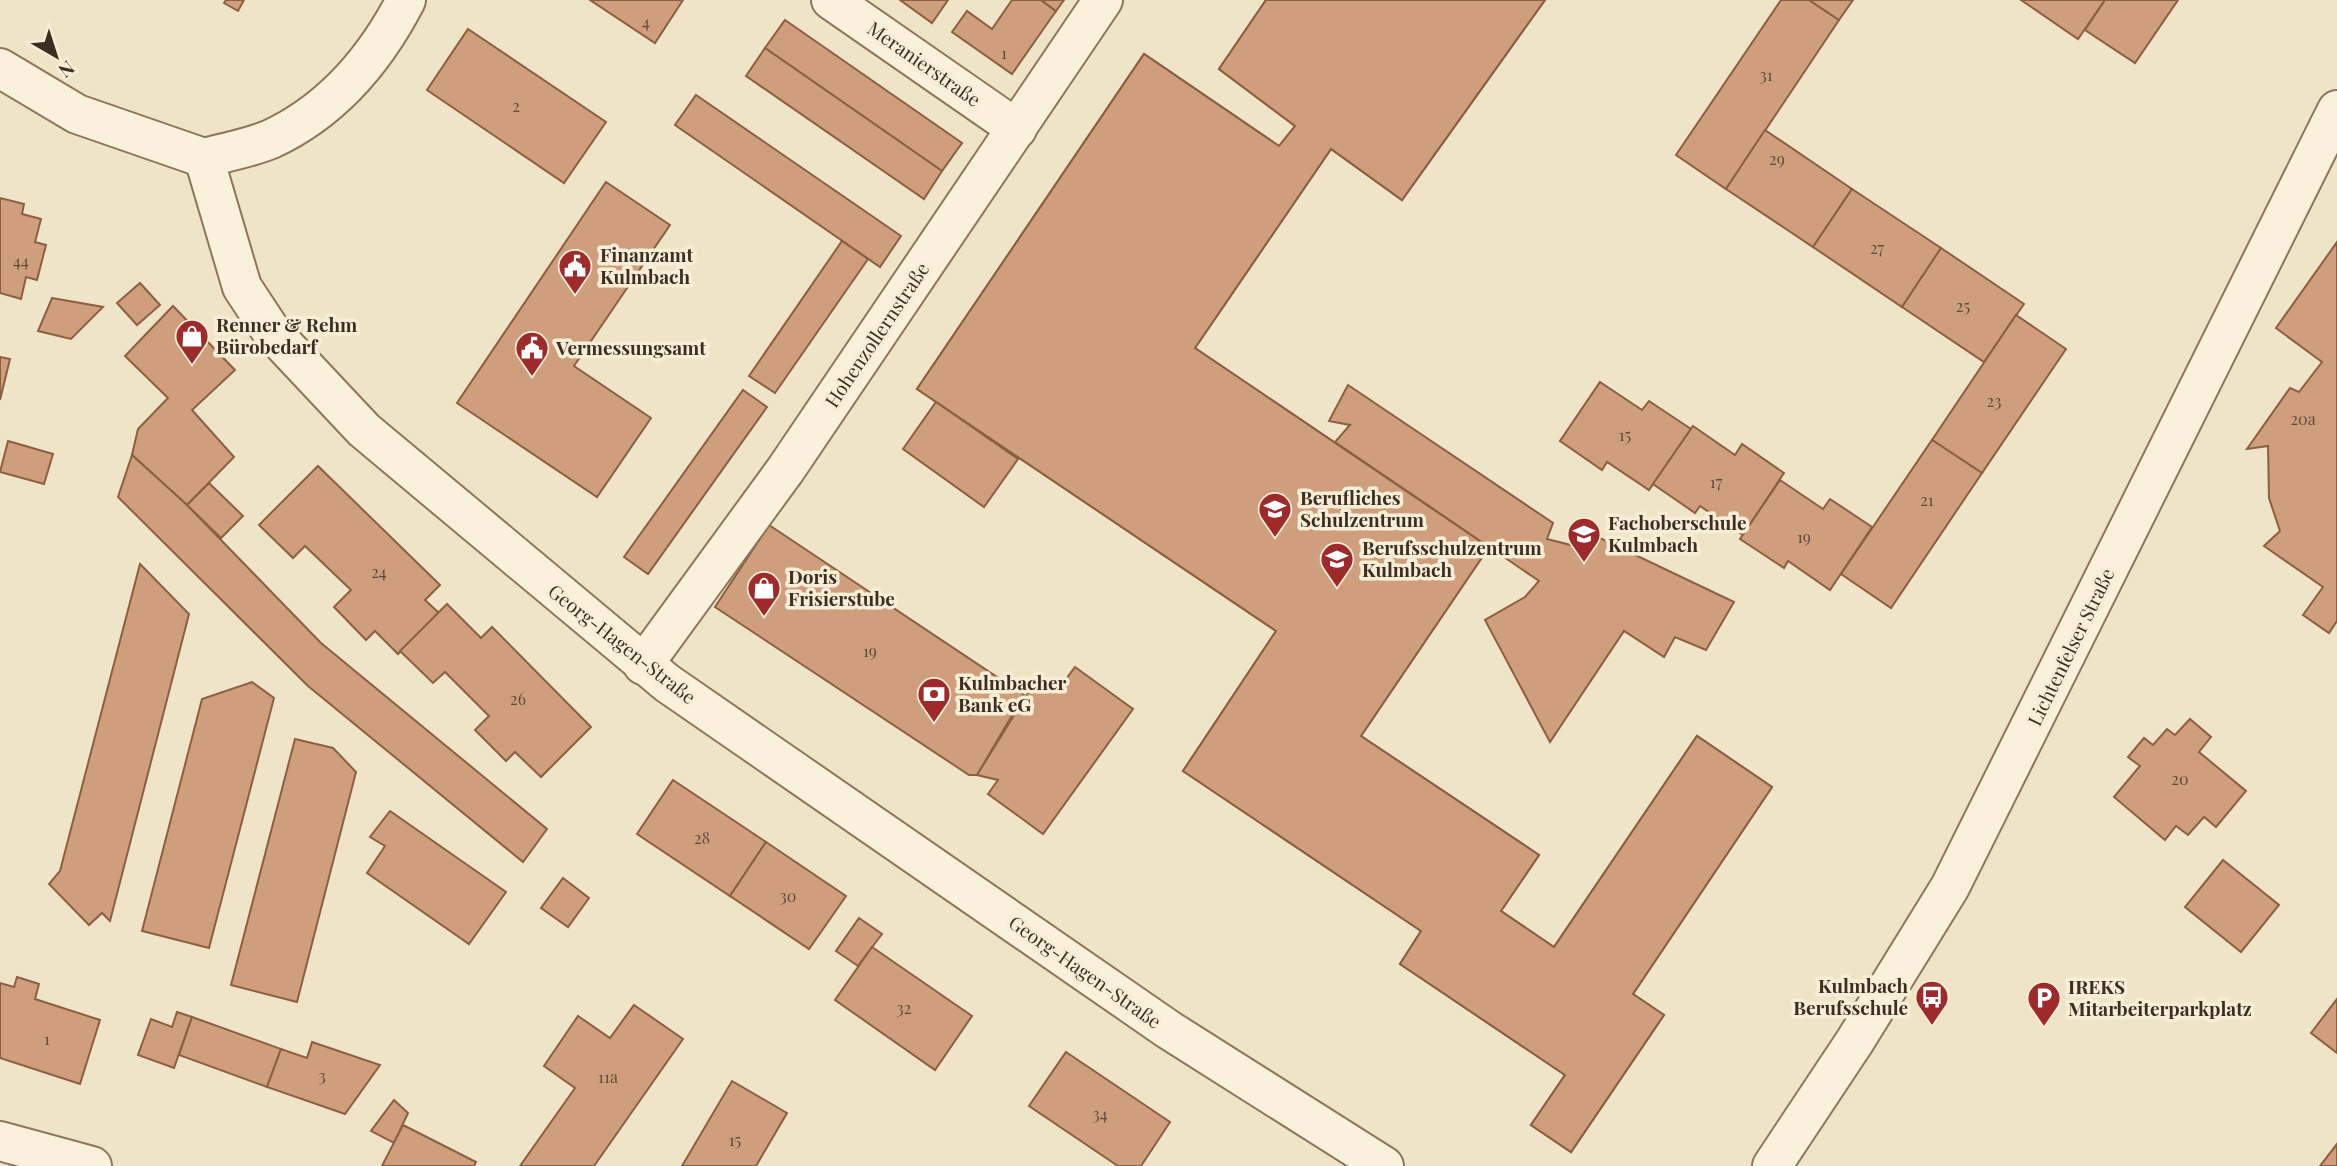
<svg xmlns="http://www.w3.org/2000/svg" width="2337" height="1166" font-family="'Playfair Display',serif">
<style>
.building{fill:#cf9f7d;stroke:#8d5f41;stroke-width:2;fill-rule:evenodd}
.lines{fill:none;stroke-linecap:round;stroke-linejoin:round}
.minor-casing{stroke:#8d765c;stroke-width:42}
.minor{stroke:#faf1dc;stroke-width:38}
.labels{text-anchor:middle;stroke-width:7;stroke-linejoin:round;paint-order:stroke}
.number-label{font-size:16px;fill:#624a37}
.street-label{font-size:19px;fill:#3d2e20;stroke:#f7eed8}
.poi-label{font-size:19px;font-weight:bold;fill:#3d2e20;stroke:#f7eed8;text-anchor:start}
</style>
<rect width="100%" height="100%" fill="#f0e4c8"/>
<!-- building -->
<g class="building">
<path d="M226,0H244L238,11L224,3Z"/>
<path d="M590,0H683L655,43Z"/>
<path d="M900,0H948L932,23Z"/>
<path d="M1012,0H1041L1056,11L1012,74L952,32L967,11L992,29Z"/>
<path d="M1041,0H1064L1056,11Z"/>
<path d="M1266,0H1545L1402,200L1331,149L1195,348L1489,547L1361,736L1539,855L1501,911L1554,947L1697,736L1772,787L1633,994L1664,1015L1571,1152L1531,1125L1565,1075L1400,964L1421,931L1183,771L1276,631L917,389L1144,54L1279,146L1295,126L1219,69ZM1121,239L1186,283L1179,292L1198,305L1172,343L1147,326L1143,332L1085,293Z"/>
<path d="M1266,0H1545L1402,200L1331,149L1195,348L1489,547L1361,736L1539,855L1501,911L1554,947L1697,736L1772,787L1633,994L1664,1015L1571,1152L1531,1125L1565,1075L1400,964L1421,931L1183,771L1276,631L917,389L1144,54L1279,146L1295,126L1219,69Z"/>
<path d="M1781,0H1809L1839,20L1726,189L1676,155Z"/>
<path d="M1809,0H1853L1839,20Z"/>
<path d="M2021,0H2105L2078,39Z"/>
<path d="M2105,0H2178L2135,63L2085,30Z"/>
<path d="M785,20L962,143L942,171L765,48Z"/>
<path d="M468,29L606,122L564,183L427,90Z"/>
<path d="M765,48L942,171L924,199L746,76Z"/>
<path d="M696,95L901,236L880,267L675,125Z"/>
<path d="M1765,130L1852,189L1813,247L1726,189Z"/>
<path d="M606,182L670,225L574,366L651,418L597,497L457,403Z"/>
<path d="M1852,189L1941,248L1902,307L1813,247Z"/>
<path d="M0,198L24,204L22,214L41,219L35,242L46,245L37,280L26,277L21,299L0,293Z"/>
<path d="M842,241L868,259L775,393L749,376Z"/>
<path d="M2337,242V621L2329,633L2303,615L2323,587L2264,546L2280,531L2269,498L2268,446L2247,449L2290,388L2299,392L2322,362L2276,328Z"/>
<path d="M1941,248L2024,304L1984,362L1902,307Z"/>
<path d="M140,283L160,305L137,325L117,303Z"/>
<path d="M52,298L103,307L71,339L38,331Z"/>
<path d="M173,306L235,370L192,410L234,457L187,505L132,455L138,429L168,398L125,356Z"/>
<path d="M2016,315L2066,349L1982,473L1932,440Z"/>
<path d="M0,357L10,359L0,400Z"/>
<path d="M1600,382L1642,410L1649,401L1691,429L1649,490L1607,462L1602,470L1560,441Z"/>
<path d="M1348,385L1553,523L1547,539L1571,545L1581,529L1734,602L1706,650L1675,637L1664,657L1624,631L1550,742L1485,620L1525,597L1539,581L1335,442L1350,425L1329,421Z"/>
<path d="M743,390L767,407L648,574L624,557Z"/>
<path d="M936,402L1018,459L984,507L903,449Z"/>
<path d="M1693,426L1735,455L1742,444L1784,473L1743,535L1700,506L1695,513L1653,484Z"/>
<path d="M1932,440L1982,473L1891,608L1841,574Z"/>
<path d="M8,441L53,454L44,484L0,472Z"/>
<path d="M132,455L187,505L321,643L547,829L523,862L308,686L118,497Z"/>
<path d="M318,466L440,585L425,600L439,613L398,654L375,631L366,640L334,607L351,590L305,546L293,558L259,525Z"/>
<path d="M1780,480L1823,509L1830,499L1872,527L1830,590L1788,561L1784,568L1740,539Z"/>
<path d="M209,483L243,516L221,538L187,505Z"/>
<path d="M769,525L1024,695L977,775H969L715,607Z"/>
<path d="M140,564L189,614L110,921L102,913L89,925L49,884L60,871Z"/>
<path d="M447,604L481,638L492,627L591,727L541,777L515,752L506,761L475,730L489,716L445,672L433,683L400,651Z"/>
<path d="M1075,667L1133,709L1043,834L988,794L998,780L977,775L1039,675L1058,690Z"/>
<path d="M252,682L274,698L209,948L142,931L202,699Z"/>
<path d="M2190,719L2211,737L2199,752L2246,791L2216,827L2204,817L2188,835L2176,826L2165,840L2114,797L2140,766L2128,757L2144,738L2153,745L2167,729L2175,735Z"/>
<path d="M295,739L333,748L356,772L297,1002L231,985Z"/>
<path d="M673,780L766,842L730,896L637,834Z"/>
<path d="M390,811L506,892L469,944L367,873L385,846L370,837Z"/>
<path d="M766,842L846,896L809,949L730,896Z"/>
<path d="M2223,860L2279,905L2241,952L2185,907Z"/>
<path d="M563,878L589,898L568,927L541,908Z"/>
<path d="M859,918L882,934L858,966L836,951Z"/>
<path d="M872,947L972,1016L935,1070L835,1000Z"/>
<path d="M17,977L39,984L35,999L100,1020L80,1084L0,1058V983L14,987Z"/>
<path d="M2337,999V1053L2311,1033Z"/>
<path d="M634,1005L683,1039L594,1166H520L575,1088L544,1066L578,1016L610,1038Z"/>
<path d="M177,1012L192,1017L174,1068L138,1055L151,1019L172,1027Z"/>
<path d="M192,1017L281,1049L267,1087L179,1055Z"/>
<path d="M312,1042L380,1065L345,1114L267,1087L281,1049L307,1058Z"/>
<path d="M1066,1052L1170,1122L1141,1166H1118L1029,1106Z"/>
<path d="M732,1081L787,1113L756,1166H682Z"/>
<path d="M394,1100L408,1113L394,1143L371,1131Z"/>
<path d="M403,1125L476,1162L474,1166H382Z"/>
<path d="M2337,1144V1166H2320Z"/>
</g>
<g class="lines">
<defs>
<g id="minor">
<path d="M831,0L1017,129"/>
<path d="M0,68L77,114L204,158"/>
<path d="M204,158L242,287L271,331L364,430L667,683L1169,1030L1384,1166"/>
<path d="M204,158C226,152 250,148 271,139C333,110 375,60 406,0"/>
<path d="M643,665L786,469L1103,0"/>
<path d="M0,1141L92,1166"/>
<path d="M1772,1166L1855,1041L1950,887L2337,110"/>
</g>
</defs>
<!-- minor casing -->
<use href="#minor" class="minor-casing"/>
<!-- minor -->
<use href="#minor" class="minor"/>
</g>
<!-- icons -->
<defs>
<symbol id="civic-pin" viewBox="-11 -11 22 30"><path d="M0 17L-7.5 6A9.5 9.5 0 1 1 7.5 6Z" fill="#9e2a2b" stroke="#f7eed8"/><path d="M-.6-6.5H3V-4.5H.6V-3L4-1V1h2V6H-6V1h2V-1L-.6-3ZM-1.2 2.5V6h2.4V2.5Z" fill="#fff"/></symbol>
<symbol id="shop-pin" viewBox="-11 -11 22 30"><path d="M0 17L-7.5 6A9.5 9.5 0 1 1 7.5 6Z" fill="#9e2a2b" stroke="#f7eed8"/><path d="M-5-2.5h2.3a2.7 3.5 0 0 1 5.4 0H5L5.5 6h-11ZM-1.5-2.5h3a1.5 2.3 0 0 0-3 0Z" fill="#fff"/></symbol>
<symbol id="school-pin" viewBox="-11 -11 22 30"><path d="M0 17L-7.5 6A9.5 9.5 0 1 1 7.5 6Z" fill="#9e2a2b" stroke="#f7eed8"/><path d="M0-5L7-2L0 1L-7-2ZM-4 1L0 2.5L4 1V4Q0 6-4 4Z" fill="#fff"/></symbol>
<symbol id="bank-pin" viewBox="-11 -11 22 30"><path d="M0 17L-7.5 6A9.5 9.5 0 1 1 7.5 6Z" fill="#9e2a2b" stroke="#f7eed8"/><path d="M-6-4H6V4H-6ZM0-2.3a2.3 2.3 0 1 0 0 4.6a2.3 2.3 0 1 0 0-4.6Z" fill="#fff"/></symbol>
<symbol id="bus-pin" viewBox="-11 -11 22 30"><path d="M0 17L-7.5 6A9.5 9.5 0 1 1 7.5 6Z" fill="#9e2a2b" stroke="#f7eed8"/><path d="M-5-6H5V4H4V6H2V4H-2V6H-4V4H-5ZM-3.5-4V0h7V-4ZM-3.5 1.2v1.5H-2V1.2ZM2 1.2v1.5H3.5V1.2Z" fill="#fff"/></symbol>
<symbol id="parking-pin" viewBox="-11 -11 22 30"><path d="M0 17L-7.5 6A9.5 9.5 0 1 1 7.5 6Z" fill="#9e2a2b" stroke="#f7eed8"/><path d="M-3.5-5.5H1a3.5 3.5 0 0 1 0 7H-1V5.5H-3.5ZM-1-3.4V-.6H.8a1.4 1.4 0 0 0 0-2.8Z" fill="#fff"/></symbol>
</defs>
<g fill-rule="evenodd">
<use href="#civic-pin" x="556" y="247" width="38" height="52"/>
<use href="#shop-pin" x="173" y="317" width="38" height="52"/>
<use href="#civic-pin" x="513" y="329" width="38" height="52"/>
<use href="#school-pin" x="1256" y="490" width="38" height="52"/>
<use href="#school-pin" x="1565" y="515" width="38" height="52"/>
<use href="#school-pin" x="1318" y="540" width="38" height="52"/>
<use href="#shop-pin" x="745" y="569" width="38" height="52"/>
<use href="#bank-pin" x="915" y="675" width="38" height="52"/>
<use href="#bus-pin" x="1913" y="978" width="38" height="52"/>
<use href="#parking-pin" x="2025" y="979" width="38" height="52"/>
</g>
<g class="labels">
<!-- number labels -->
<g class="number-label">
<text x="646" y="28">4</text>
<text x="1004" y="59">1</text>
<text x="1766" y="81">31</text>
<text x="516" y="112">2</text>
<text x="1777" y="165">29</text>
<text x="1877" y="254">27</text>
<text x="21" y="267">44</text>
<text x="1963" y="312">25</text>
<text x="1994" y="407">23</text>
<text x="2303" y="425">20a</text>
<text x="1625" y="441">15</text>
<text x="1716" y="488">17</text>
<text x="1927" y="506">21</text>
<text x="1804" y="543">19</text>
<text x="379" y="578">24</text>
<text x="870" y="657">19</text>
<text x="518" y="705">26</text>
<text x="2180" y="785">20</text>
<text x="702" y="844">28</text>
<text x="788" y="902">30</text>
<text x="904" y="1014">32</text>
<text x="47" y="1045">1</text>
<text x="322" y="1082">3</text>
<text x="608" y="1083">11a</text>
<text x="1100" y="1120">34</text>
<text x="735" y="1146">15</text>
</g>
<!-- street labels -->
<g class="street-label">
<text transform="translate(924 64) rotate(35)" y="7">Meranierstraße</text>
<text transform="translate(877 335) rotate(-56)" y="7">Hohenzollernstraße</text>
<text transform="translate(622 644) rotate(38)" y="7">Georg-Hagen-Straße</text>
<text transform="translate(2071 647) rotate(-64)" y="7">Lichtenfelser Straße</text>
<text transform="translate(1085 972) rotate(35)" y="7">Georg-Hagen-Straße</text>
</g>
<!-- poi labels -->
<g class="poi-label">
<text x="600" y="262">Finanzamt<tspan x="600" dy="22">Kulmbach</tspan></text>
<text x="216" y="332">Renner &amp; Rehm<tspan x="216" dy="22">Bürobedarf</tspan></text>
<text x="556" y="355">Vermessungsamt</text>
<text x="1300" y="505">Berufliches<tspan x="1300" dy="22">Schulzentrum</tspan></text>
<text x="1608" y="530">Fachoberschule<tspan x="1608" dy="22">Kulmbach</tspan></text>
<text x="1362" y="555">Berufsschulzentrum<tspan x="1362" dy="22">Kulmbach</tspan></text>
<text x="788" y="584">Doris<tspan x="788" dy="22">Frisierstube</tspan></text>
<text x="958" y="690">Kulmbacher<tspan x="958" dy="22">Bank eG</tspan></text>
<text x="1908" y="993" text-anchor="end">Kulmbach<tspan x="1908" dy="22">Berufsschule</tspan></text>
<text x="2068" y="994">IREKS<tspan x="2068" dy="22">Mitarbeiterparkplatz</tspan></text>
</g>
</g>
<!-- north arrow -->
<g transform="translate(56 56) rotate(141)" stroke="#f7eed8" stroke-width="5" paint-order="stroke">
<path d="M0-5L12 26L0 18L-12 26Z" fill="#3d2e20"/>
<text y="-10" font-size="19" font-weight="bold" text-anchor="middle" fill="#3d2e20">N</text>
</g>
</svg>
